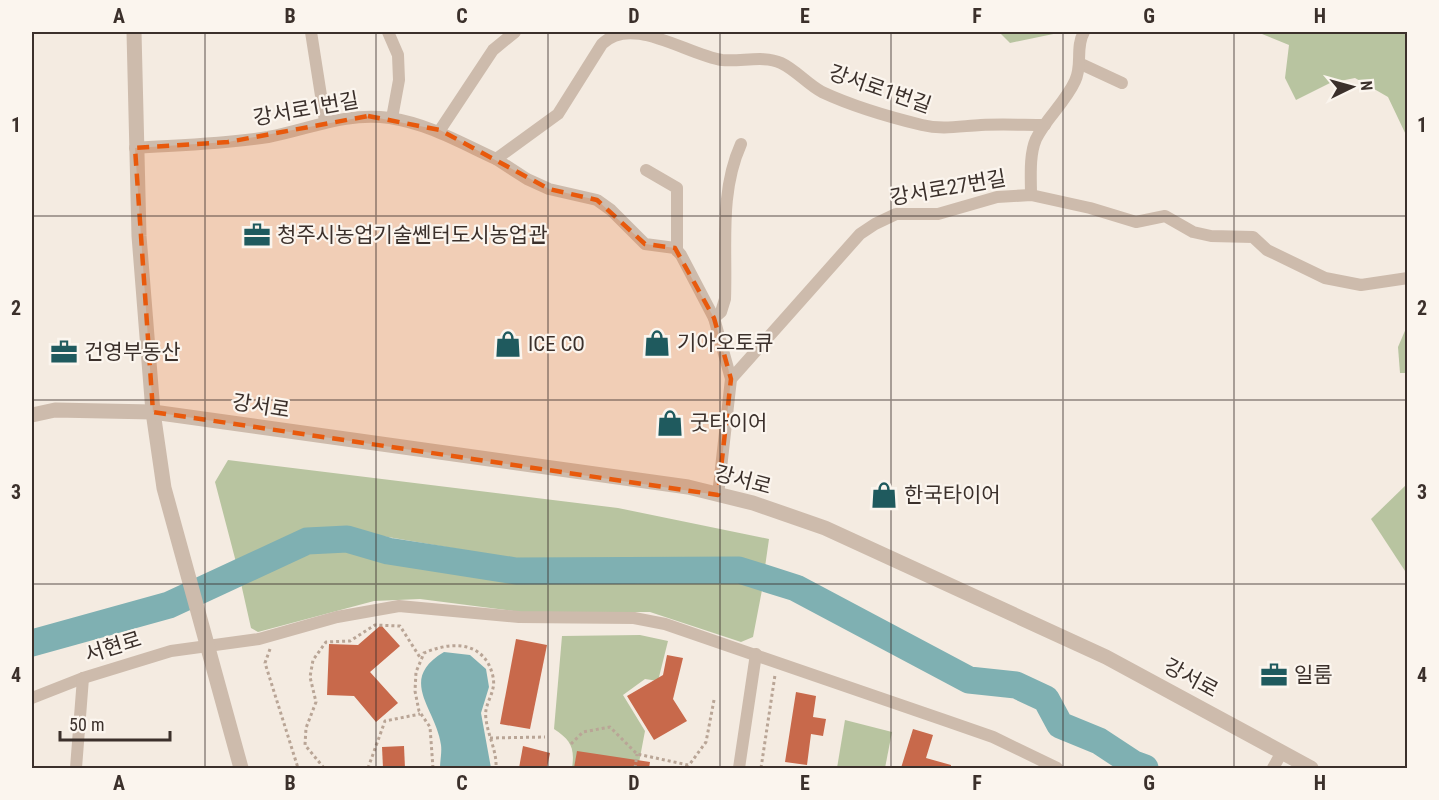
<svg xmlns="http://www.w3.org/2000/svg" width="1439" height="800" font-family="'Roboto Condensed','Noto Sans KR',sans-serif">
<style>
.green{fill:#b8c4a0}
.water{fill:#7fb0b2}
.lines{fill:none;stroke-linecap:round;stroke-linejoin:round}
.river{stroke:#7fb0b2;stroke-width:27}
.building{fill:#c8694b}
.path{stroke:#b9a596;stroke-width:3;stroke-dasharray:3 3;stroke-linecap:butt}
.minor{stroke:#cdbbac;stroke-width:12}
.tertiary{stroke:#cdbbac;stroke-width:15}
.marked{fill:#e8590c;fill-opacity:0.2;stroke:#e8590c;stroke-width:4.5;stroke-dasharray:12 8;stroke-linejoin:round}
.grid{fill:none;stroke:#3b302b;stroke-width:1.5;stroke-opacity:0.55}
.labels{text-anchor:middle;stroke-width:4.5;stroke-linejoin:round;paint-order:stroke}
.street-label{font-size:21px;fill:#3b302b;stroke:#fbf5ee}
.poi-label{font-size:21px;fill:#3b302b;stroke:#fbf5ee;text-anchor:start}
.neatline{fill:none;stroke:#3b302b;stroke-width:2}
.grid-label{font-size:20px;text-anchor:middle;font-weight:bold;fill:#3b302b}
</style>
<rect width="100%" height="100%" fill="#f4ebe1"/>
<!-- green -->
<g class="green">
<path d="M999,32H1063L1010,43Z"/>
<path d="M1257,32H1407V137L1388,97L1355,78L1330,83L1296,100L1285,78L1289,45Z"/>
<path d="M1407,326V373H1400L1398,347Z"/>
<path d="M228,460L618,508L769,539L764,574L735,564L521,560L353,531L301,533L237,566L215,482Z"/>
<path d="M1407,484V574L1371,519Z"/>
<path d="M328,544L516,582L722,578L762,590L753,637L741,642L650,612H521L420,599L374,601L258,632L251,628L240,579L282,558Z"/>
<path d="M640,635L668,641L658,681L645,679L623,695L645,731L638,768H572C575,748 571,740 554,729L562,636Z"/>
<path d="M845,720L892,732L885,768H837Z"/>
</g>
<!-- water -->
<path class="water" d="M444,652L470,655L486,669L489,687L481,713L491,768H440C440,761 442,752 441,745C436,708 397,680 444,652Z"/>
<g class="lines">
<!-- river -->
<path class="river" d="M32,643L169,605L307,541L347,539L388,551L516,571L739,570L796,588L969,680L1016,685L1046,699L1060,725L1099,741L1134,764L1145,768"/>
</g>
<!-- building -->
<g class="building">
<path d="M381,625L400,646L370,672L398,703L376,722L354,696L327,695L329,644L358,645Z"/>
<path d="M516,639L547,645L530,729L500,724Z"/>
<path d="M667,655L683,658L673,699L687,721L654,740L627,696L663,675Z"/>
<path d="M796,692L816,696L813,717L826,719L823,736L811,734L807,765L785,762Z"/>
<path d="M913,729L933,735L926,758L951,765V768H901Z"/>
<path d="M404,746L405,768H383L382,747Z"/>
<path d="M523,746L550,753L547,768H519Z"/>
<path d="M577,751L650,762L649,768H574Z"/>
</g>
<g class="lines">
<!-- path -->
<g class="path">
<path d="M270,649L265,663L298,768"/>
<path d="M490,738L545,737"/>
<path d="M571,744L583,732L610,727L637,754L688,765"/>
<path d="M324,768L305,745L306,728L316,702L310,677L313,660L326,642L350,641L375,625L400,626L421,659"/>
<path d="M368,768L385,721L420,714"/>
<path d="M433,768L430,727L419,711L415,691L416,672L424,653C447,643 476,640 489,665C492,671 495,681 493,688C491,699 484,706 486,719C488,736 497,751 496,768"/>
<path d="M635,768L637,754"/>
<path d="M687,768L706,742L714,700"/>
<path d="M761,768L775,675"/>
</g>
<!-- minor -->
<g class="minor">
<path d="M311,32L325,121"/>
<path d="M388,32L398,55L399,80L392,118"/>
<path d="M1081,64L1122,83"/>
<path d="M440,130L493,50L515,32"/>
<path d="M135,148C180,145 224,144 268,137C311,129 344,112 390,118C429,124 461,143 496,159L558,114L602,44C632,14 687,55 722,60C741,62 764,55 781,63C796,70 807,84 822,92C852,106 889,117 922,125C942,130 961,126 981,125C1002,124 1024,125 1045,125"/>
<path d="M496,159L527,179L549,189L597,200L611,210L645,244L675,248L681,255L714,318L731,379"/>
<path d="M646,170L677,188V251"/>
<path d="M1031,195C1031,178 1029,155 1036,139C1046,118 1065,103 1075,81C1083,65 1075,47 1084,32"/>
<path d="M714,318L721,312L725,299C727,246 719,193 741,144"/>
<path d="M718,495L731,379L860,234L875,224L896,214H938L997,197L1031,195L1090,208L1136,222L1165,216L1193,232L1211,236L1253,237L1267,250L1325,278L1361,285L1408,278"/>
<path d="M32,698L83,678L171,651L259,639L337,617L399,606L519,617L634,618L665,624L947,721L993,737L1057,768"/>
<path d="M76,768L83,678"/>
<path d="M739,768L756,654"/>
<path d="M1273,768L1282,752"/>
</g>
<!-- tertiary -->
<g class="tertiary">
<path d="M134,32L139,236L153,412L164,488L241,768"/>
<path d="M32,415L55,410L153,412L688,487L753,503L825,528L1106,657L1311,768"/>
</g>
</g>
<!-- marked area -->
<path class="marked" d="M368,116L440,130L549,189L597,200L645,244L675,248L714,318L731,379L718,495L153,412L135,148L228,142Z"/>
<!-- grid -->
<path class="grid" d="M205,32V768M376,32V768M548,32V768M720,32V768M891,32V768M1063,32V768M1234,32V768M32,216H1408M32,400H1408M32,584H1408"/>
<!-- icons -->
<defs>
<symbol id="office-bare" viewBox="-9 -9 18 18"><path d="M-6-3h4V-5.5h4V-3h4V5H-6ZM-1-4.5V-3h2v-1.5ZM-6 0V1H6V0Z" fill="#1f5a5e" stroke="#fbf5ee" stroke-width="2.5" paint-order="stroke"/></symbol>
<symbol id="shop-bare" viewBox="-9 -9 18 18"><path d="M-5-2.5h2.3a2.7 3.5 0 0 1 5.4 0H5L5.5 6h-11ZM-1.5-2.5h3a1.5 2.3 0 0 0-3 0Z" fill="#1f5a5e" stroke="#fbf5ee" stroke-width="2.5" paint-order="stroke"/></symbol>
</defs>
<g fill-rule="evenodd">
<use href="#office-bare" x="238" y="216" width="38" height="38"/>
<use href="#shop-bare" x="638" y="324" width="38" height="38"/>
<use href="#shop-bare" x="489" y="325" width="38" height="38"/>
<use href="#office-bare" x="45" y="333" width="38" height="38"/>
<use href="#shop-bare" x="651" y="404" width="38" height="38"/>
<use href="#shop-bare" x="865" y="476" width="38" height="38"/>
<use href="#office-bare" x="1255" y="656" width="38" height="38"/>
</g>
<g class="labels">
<!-- street labels -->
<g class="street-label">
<text transform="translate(880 89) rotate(19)" y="7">강서로1번길</text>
<text transform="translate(306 109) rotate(-10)" y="7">강서로1번길</text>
<text transform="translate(948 188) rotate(-10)" y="7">강서로27번길</text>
<text transform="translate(261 406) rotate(9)" y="7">강서로</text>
<text transform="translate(743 480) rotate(15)" y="7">강서로</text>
<text transform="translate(113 647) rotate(-17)" y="7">서현로</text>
<text transform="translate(1191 678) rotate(28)" y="7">강서로</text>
</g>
<!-- poi labels -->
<g class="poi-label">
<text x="277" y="242">청주시농업기술쎈터도시농업관</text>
<text x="677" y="350">기아오토큐</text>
<text x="528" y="351">ICE CO</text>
<text x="84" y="359">건영부동산</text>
<text x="690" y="430">굿타이어</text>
<text x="904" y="502">한국타이어</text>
<text x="1294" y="682">일룸</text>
</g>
</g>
<!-- border -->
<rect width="1439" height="800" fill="none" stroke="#fbf5ee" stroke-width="66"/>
<!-- north arrow -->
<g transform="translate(1352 87) rotate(85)" stroke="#fbf5ee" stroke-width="4.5" paint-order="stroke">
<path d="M0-4.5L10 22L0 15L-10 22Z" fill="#3b302b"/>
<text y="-9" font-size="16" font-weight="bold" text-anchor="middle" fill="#3b302b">N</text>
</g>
<!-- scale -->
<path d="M60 731v9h110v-9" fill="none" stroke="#3b302b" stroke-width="3"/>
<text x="69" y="731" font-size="18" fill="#3b302b" stroke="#fbf5ee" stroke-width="4.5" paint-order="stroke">50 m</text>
<rect x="33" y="33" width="1373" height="734" class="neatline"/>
<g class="grid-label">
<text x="119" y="23">A</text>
<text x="290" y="23">B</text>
<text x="462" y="23">C</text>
<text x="634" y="23">D</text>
<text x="805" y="23">E</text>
<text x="977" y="23">F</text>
<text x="1149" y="23">G</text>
<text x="1320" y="23">H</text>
<text x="16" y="132">1</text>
<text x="1422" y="132">1</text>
<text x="16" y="315">2</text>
<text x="1422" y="315">2</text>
<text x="16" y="499">3</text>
<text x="1422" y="499">3</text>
<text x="16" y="682">4</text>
<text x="1422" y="682">4</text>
<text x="119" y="790">A</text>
<text x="290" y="790">B</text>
<text x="462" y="790">C</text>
<text x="634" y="790">D</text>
<text x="805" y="790">E</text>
<text x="977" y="790">F</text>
<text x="1149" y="790">G</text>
<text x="1320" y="790">H</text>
</g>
</svg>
